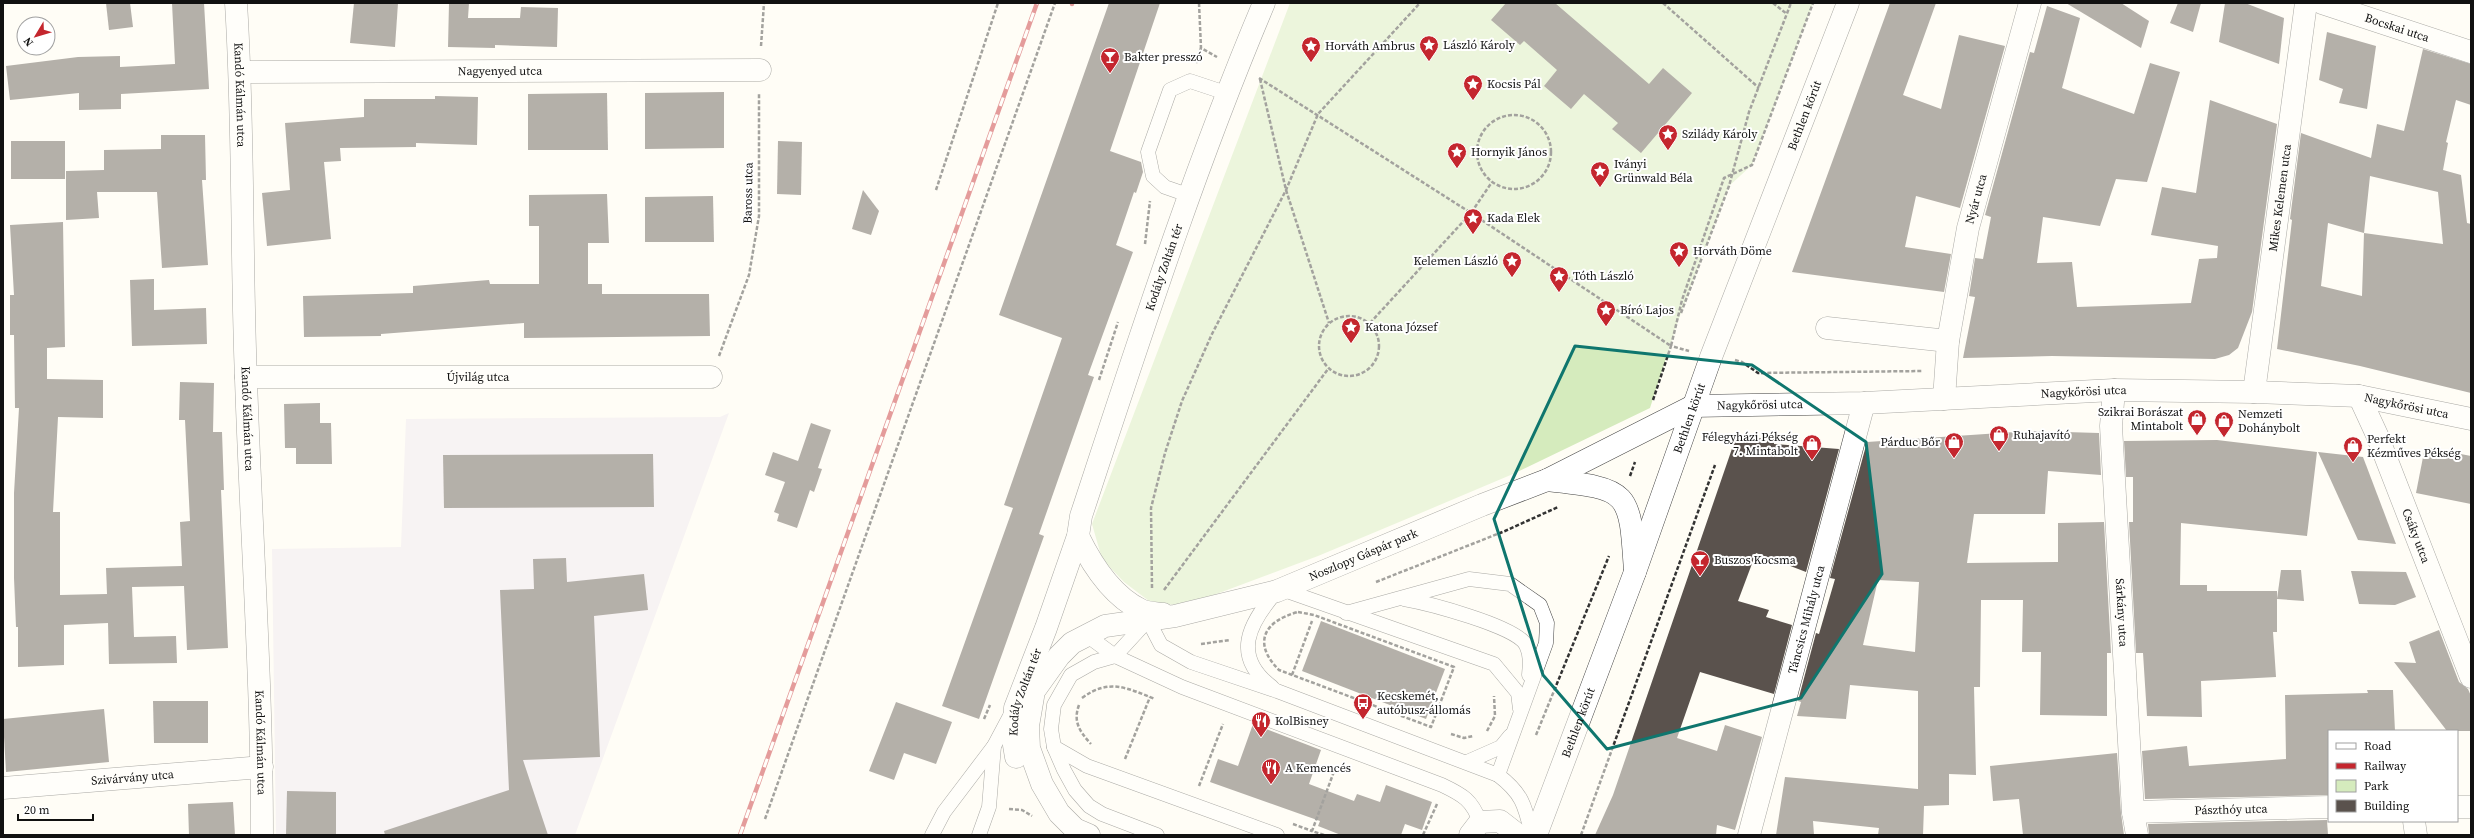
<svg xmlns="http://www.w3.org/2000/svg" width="2474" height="838" font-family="'Source Serif 4',serif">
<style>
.industrial{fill:#eee6ef}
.green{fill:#d5ebbd}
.building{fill:#5a524d;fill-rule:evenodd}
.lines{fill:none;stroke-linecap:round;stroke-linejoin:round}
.service-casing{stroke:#444;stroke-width:15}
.minor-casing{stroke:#444;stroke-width:23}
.tertiary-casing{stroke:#444;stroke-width:23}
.path{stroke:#333;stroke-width:2.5;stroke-dasharray:4 2;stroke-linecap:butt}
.service{stroke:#fff;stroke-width:14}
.minor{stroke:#fff;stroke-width:22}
.tertiary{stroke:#fff;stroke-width:22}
.rail-casing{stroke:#c4262e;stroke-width:4.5}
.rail{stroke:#fff;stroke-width:3;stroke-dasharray:9;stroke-linecap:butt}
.marked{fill:none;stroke:#0f766e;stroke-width:3;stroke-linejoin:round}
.labels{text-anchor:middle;stroke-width:4;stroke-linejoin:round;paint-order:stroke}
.street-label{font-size:12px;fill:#111;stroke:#fff}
.poi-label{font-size:12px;fill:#111;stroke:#fff;text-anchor:start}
</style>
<rect width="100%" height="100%" fill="#fffdf5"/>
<!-- industrial -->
<path class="industrial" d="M729,413L575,835H276L272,549L401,547L406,419L720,417Z"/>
<!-- green -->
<path class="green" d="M1290,3H1813L1752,165L1729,186L1678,321L1650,408L1513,474L1416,515L1318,556L1187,605L1153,604L1124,582L1102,559L1092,524Z"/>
<!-- building -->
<g class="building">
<path d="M106,3H130L133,27L109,30Z"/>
<path d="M172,3H204L209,89L121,94V109L79,110V93L10,100L6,66L78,57L120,56V67L175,64Z"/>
<path d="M354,3H398L395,47L350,43Z"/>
<path d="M449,3H469L468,18H520L521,7L558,8L557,47L495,45V48L448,47Z"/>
<path d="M1109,3H1160L1110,151L1141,162L1143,172L1136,193L1134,192L1116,245L1133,252L1088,375L1094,377L1039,534L1044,536L979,719L942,706L1013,508L1004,505L1062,338L999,315Z"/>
<path d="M1506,3H1555L1649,84L1663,68L1692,93L1641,153L1612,129L1618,123L1584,94L1571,109L1544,86L1557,70L1524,41L1520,45L1491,20Z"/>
<path d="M1890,3H1936L1903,95L1941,109L1959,35L2005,46L1960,208L1916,196L1905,247L1951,254L1944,292L1792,272Z"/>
<path d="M2066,3H2121L2149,21L2141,48Z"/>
<path d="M2178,3H2201L2193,32L2170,23Z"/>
<path d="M2225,3H2245L2284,18L2279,64L2219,42Z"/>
<path d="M2047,6L2080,18L2062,88L2134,114L2150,63L2180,72L2147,182L2116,179L2100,226L2043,217L2037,263L2072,262L2077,307L2191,303L2199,259L2217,258L2218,246L2151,235L2162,187L2196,193L2210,100L2277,124L2252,312L2238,348L2229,355L2215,359L2052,356L1963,358L1975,297L1969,296L1975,258L1983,259L1991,217L1985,215L2030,52L2034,53Z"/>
<path d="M2327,32L2376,46L2367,109L2339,103L2343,89L2319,80Z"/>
<path d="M2423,49L2471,64V105L2456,100L2446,142L2448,143L2443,170L2461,175L2467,223L2471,224V393L2360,366L2277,349L2292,220L2290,219L2301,133L2371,158L2377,124L2404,131ZM2370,176L2438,192L2443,244L2364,233ZM2328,223L2364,233L2362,296L2321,286Z"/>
<path d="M724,92V148L645,149V93Z"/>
<path d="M607,93L608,150H528V94Z"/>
<path d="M435,96L478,97L477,145L416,143V147L340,148L341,161L324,162L331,239L267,246L262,193L290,190L285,123L364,117V99H435Z"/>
<path d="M161,135H205L206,180H202L208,265L162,268L157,192H97L99,218L66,220V171L104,170V150L161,149Z"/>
<rect x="11" y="141" width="54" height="38"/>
<path d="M778,141L802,142L801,195L777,194Z"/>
<path d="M863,190L879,211L871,235L852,229Z"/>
<path d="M607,194L609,243H588V284H602V294H709L710,336L524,338V323L381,334V336L304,337L303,296L413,293V286L489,280L490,284H539V226H529V195Z"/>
<path d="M713,196L714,242H645V197Z"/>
<path d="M63,222L65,347L47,348V379L103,380V418L58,417L53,512H60V595L107,594L106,568L182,566L180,522L190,521L185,420H179L180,382L214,383L213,432H222L224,490H221L228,648L187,650L184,586L132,587L134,637L176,636L177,663L109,664L108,623L64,625V665L18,667V627H16L14,578V493L19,408H15L14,335H10V295H14L10,225Z"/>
<path d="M154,279V310L206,308L207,344L132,346L130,280Z"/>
<path d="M320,403V423H331L332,464H296V448H285L284,404Z"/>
<path d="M811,423L831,430L818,468L822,469L814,492L810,490L797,528L777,521L779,514L774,512L785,482L765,475L773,452L798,461Z"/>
<path d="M2030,431L2099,433L2101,475L2048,471L2045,514H1974L1967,563L2058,562V523L2104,522L2111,653H2107V716L2040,715L2041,652H2022L2023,600H1981L1980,687H1974L1976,775L1949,774V805L1924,806L1923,835H1878L1879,828L1813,821L1814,835H1776L1785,777L1918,789V691L1850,685L1846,719L1797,716L1801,702L1798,701L1799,697L1816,633L1819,634L1835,579L1830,578L1867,442ZM1878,580L1919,582L1915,652L1863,645Z"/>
<path d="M1736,437L1774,439V444L1839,449L1806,572L1756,553L1738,601L1769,610L1766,617L1792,625L1774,694L1700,672L1677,738L1717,751L1725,725L1762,737L1735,830L1717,825L1716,835H1595L1613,795Z"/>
<path d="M2217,440L2317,452L2307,536L2181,523L2180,585H2207V591H2277V632H2273L2276,677L2201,681L2202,717L2147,716L2143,653H2136L2129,522H2133V477H2126L2124,441Z"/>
<path d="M2425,447L2471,456V504L2416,493Z"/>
<path d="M2318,452L2363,457L2396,544L2358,540Z"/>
<path d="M653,454L654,507L444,508L443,455Z"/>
<path d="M566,558L567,582L644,574L648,610L594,616L600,757L523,760L548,835H385L384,831L509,790L500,590L534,589L533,559Z"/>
<path d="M2281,570H2301L2304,601L2277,599Z"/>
<path d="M2351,571L2406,572L2416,597L2395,605L2359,604Z"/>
<path d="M1321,621L1445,669L1426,719L1302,671Z"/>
<path d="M2439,630L2459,682L2468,689L2471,696V731H2447L2394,662L2416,663L2409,642Z"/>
<path d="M2367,690H2393L2395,731H2329V795L2145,799L2142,751L2187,746L2189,766L2286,759L2285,695L2368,693Z"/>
<path d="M153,701H208V743H154Z"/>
<path d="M896,702L952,722L936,764L904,753L894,780L869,771Z"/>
<path d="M104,709L109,762L6,772L3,719Z"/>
<path d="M1253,724L1321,750L1309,784L1354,801L1357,794L1380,802L1386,785L1432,802L1422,830L1405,824L1401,835H1341L1318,826L1320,821L1210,782L1218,759L1238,766Z"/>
<path d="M2117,753L2121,813L2124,835H2023L2019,799L1993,801L1990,766Z"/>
<path d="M287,791L336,792V835H286Z"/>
<path d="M233,802L235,835H189L188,804Z"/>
<path d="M2327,820L2328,835H2149L2148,824Z"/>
</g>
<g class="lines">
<defs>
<g id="service">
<path d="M1188,195L1165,187L1153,176L1148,152L1170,90L1190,81L1226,93"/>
<path d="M1281,589L1494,664L1518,693L1520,709"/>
<path d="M1404,599C1427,603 1516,626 1526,645C1531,655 1530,665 1529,675"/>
<path d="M1346,613L1469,579L1510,584L1540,605L1547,623L1546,643L1498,775"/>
<path d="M1085,634L1115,656L1182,687L1442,785C1463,795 1472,800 1480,822"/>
<path d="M1272,687C1231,656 1249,623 1277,591"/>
<path d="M1054,747L1087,766L1277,835"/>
<path d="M1467,762L1501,747L1510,736"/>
<path d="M932,835L944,812L994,746L1011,714"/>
<path d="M979,835L989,807L994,746"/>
<path d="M1157,835L1102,814L1089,806L1075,790L1064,770L1054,747L1051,729L1054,705L1071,675L1094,662L1115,656L1148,620L1161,645L1191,662L1277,691L1498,775C1523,794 1525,806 1532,835"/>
</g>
<g id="minor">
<path id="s1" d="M236,3C244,128 241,254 246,379C251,531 262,683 262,835"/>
<path id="s2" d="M2322,3L2471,52"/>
<path id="s3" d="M241,72L760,70"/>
<path d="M1827,328L1948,341"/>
<path id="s4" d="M246,377H711"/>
<path id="s5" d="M2114,390L2111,426L2133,812L2137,835"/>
<path id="s6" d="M2254,392L2306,3"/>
<path id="s7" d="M2359,396L2377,435L2471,677"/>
<path id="s8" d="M1944,399L1948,341L1968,228L2030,3"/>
<path d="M1547,480C1630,489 1630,490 1635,572"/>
<path d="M1078,536C1092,565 1112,596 1141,610C1147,613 1156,613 1163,614"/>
<path id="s9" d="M1016,757L1013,739L1015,708L1046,628L1078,536L1081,516C1138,343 1193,171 1264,3"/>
<path id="s10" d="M3,788L262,767"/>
<path d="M2457,807H2471"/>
<path id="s11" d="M2133,812L2329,807"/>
<path d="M2414,821L2416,835"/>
<path id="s12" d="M1089,835L1075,829L1059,813L1042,784L1029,748L1028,726L1034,691L1059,656L1072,643L1105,626L1175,616L1277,591L1482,505L1547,480L1693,406"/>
<path d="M1470,835L1480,822L1500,821L1518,835"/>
<path id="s13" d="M1749,835L1864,403"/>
</g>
<g id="tertiary">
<path id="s14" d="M1693,406L1864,403L2114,390L2254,392L2359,396L2471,419"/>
<path id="s15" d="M1536,835L1635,572L1711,357L1848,3"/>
</g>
</defs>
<!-- service casing -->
<use href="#service" class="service-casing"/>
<!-- minor casing -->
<use href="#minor" class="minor-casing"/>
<!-- tertiary casing -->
<use href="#tertiary" class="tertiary-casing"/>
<!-- path -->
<g class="path">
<path d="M1199,3L1201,48L1217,57"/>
<path d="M1663,3L1759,88"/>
<path d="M1773,3L1787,14"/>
<path d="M761,46L764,3"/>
<path d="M1196,63L1201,48"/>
<path d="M1259,78L1471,213L1671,346L1682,300L1724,178L1752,165L1813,3"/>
<path d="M1260,79L1286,190L1329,323"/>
<circle cx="1514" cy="152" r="37"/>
<path d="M936,190L998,3"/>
<path d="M1145,244L1150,201"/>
<path d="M1681,313L1729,186L1749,112L1791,3"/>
<circle cx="1349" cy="346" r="30"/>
<path d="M1370,323L1471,213L1492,182"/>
<path d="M719,356L749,275L759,216V93"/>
<path d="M1735,360L1742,362L1758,373L1922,371"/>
<path d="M1099,380L1118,322"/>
<path d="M1653,400L1671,346L1689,351"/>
<path d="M1630,476L1635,462"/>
<path d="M1376,582L1505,531L1558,507"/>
<path d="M1152,588L1151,508L1165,453L1182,401L1212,334L1286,190L1318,114L1420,3"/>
<path d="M1164,590L1328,369"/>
<path d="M1298,612L1314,615L1454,667L1431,727L1279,670C1252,643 1264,621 1298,612Z"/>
<path d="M1201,644L1230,640"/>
<path d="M1292,675L1312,621"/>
<path d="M1082,698C1109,678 1127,688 1155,699"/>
<path d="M1079,705C1073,721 1079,731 1091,744"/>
<path d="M984,719L990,705"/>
<path d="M1487,731L1495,716L1494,696"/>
<path d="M1451,734L1464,738L1473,736"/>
<path d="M1536,735L1609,556"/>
<path d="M1125,759L1150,697"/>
<path d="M1199,786L1223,724"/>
<path d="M1009,809L1022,810L1032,816"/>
<path d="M765,819L1055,3"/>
<path d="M1293,824L1312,831"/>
<path d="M1324,835L1312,831L1336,766"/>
<path d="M1423,835L1437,804"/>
<path d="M1581,835L1715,465"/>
</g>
<!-- service -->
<use href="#service" class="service"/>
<!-- minor -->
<use href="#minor" class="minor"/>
<!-- tertiary -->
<use href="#tertiary" class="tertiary"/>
<defs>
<g id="rail">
<path d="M1072,4V3"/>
<path d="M740,835L1037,3"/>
</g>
</defs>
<!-- rail casing -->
<use href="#rail" class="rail-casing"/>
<!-- rail -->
<use href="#rail" class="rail"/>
</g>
<!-- marked area -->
<path d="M0 0H2474V838H0ZM1575,346L1752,365L1866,442L1882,574L1801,698L1607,749L1543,675L1494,519Z" fill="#fffdf5" fill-opacity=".55" fill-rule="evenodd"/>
<path class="marked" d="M1575,346L1752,365L1866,442L1882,574L1801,698L1607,749L1543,675L1494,519Z"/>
<!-- icons -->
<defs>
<symbol id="sight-pin" viewBox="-11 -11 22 30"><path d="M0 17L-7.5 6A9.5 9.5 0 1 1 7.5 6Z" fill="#c4262e" stroke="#fff"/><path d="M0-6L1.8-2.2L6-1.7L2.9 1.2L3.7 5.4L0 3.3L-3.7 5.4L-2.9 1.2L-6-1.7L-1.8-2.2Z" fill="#fff"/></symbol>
<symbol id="bar-pin" viewBox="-11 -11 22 30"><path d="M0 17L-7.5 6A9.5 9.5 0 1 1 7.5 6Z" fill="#c4262e" stroke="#fff"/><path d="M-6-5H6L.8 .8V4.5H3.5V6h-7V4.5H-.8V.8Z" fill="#fff"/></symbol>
<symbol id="shop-pin" viewBox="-11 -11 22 30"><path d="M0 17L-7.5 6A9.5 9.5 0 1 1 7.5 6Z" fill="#c4262e" stroke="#fff"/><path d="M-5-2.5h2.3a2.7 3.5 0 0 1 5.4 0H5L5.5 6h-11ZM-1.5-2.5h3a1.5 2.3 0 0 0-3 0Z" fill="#fff"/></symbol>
<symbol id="bus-pin" viewBox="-11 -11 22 30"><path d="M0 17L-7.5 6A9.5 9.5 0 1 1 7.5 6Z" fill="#c4262e" stroke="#fff"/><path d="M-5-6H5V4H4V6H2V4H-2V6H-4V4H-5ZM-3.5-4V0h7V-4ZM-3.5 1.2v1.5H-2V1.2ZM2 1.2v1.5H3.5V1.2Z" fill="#fff"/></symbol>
<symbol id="restaurant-pin" viewBox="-11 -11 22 30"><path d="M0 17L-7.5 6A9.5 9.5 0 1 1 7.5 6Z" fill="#c4262e" stroke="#fff"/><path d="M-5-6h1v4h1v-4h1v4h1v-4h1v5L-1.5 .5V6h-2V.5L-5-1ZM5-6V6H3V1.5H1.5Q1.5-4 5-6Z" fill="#fff"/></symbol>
</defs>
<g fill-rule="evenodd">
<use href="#sight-pin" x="1418" y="34" width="22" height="30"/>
<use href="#sight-pin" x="1300" y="35" width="22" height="30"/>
<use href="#bar-pin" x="1099" y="46" width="22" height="30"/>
<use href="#sight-pin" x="1462" y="73" width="22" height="30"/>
<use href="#sight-pin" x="1657" y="123" width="22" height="30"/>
<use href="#sight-pin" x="1446" y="141" width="22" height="30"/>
<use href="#sight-pin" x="1589" y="160" width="22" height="30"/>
<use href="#sight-pin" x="1462" y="207" width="22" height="30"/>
<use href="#sight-pin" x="1668" y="240" width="22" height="30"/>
<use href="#sight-pin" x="1501" y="250" width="22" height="30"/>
<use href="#sight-pin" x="1548" y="265" width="22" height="30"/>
<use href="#sight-pin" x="1595" y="299" width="22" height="30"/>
<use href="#sight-pin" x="1340" y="316" width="22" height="30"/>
<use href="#shop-pin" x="2186" y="408" width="22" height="30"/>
<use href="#shop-pin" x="2213" y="410" width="22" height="30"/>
<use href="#shop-pin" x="1988" y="424" width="22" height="30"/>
<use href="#shop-pin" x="1943" y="431" width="22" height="30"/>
<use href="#shop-pin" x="1801" y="433" width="22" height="30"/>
<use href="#shop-pin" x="2342" y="435" width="22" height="30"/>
<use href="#bar-pin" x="1689" y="549" width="22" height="30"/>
<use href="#bus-pin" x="1352" y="692" width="22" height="30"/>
<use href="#restaurant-pin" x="1250" y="710" width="22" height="30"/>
<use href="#restaurant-pin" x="1260" y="757" width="22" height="30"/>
</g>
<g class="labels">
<!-- street labels -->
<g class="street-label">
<text dy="4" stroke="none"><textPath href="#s2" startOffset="79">Bocskai utca</textPath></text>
<text dy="4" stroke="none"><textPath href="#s3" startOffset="259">Nagyenyed utca</textPath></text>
<text dy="4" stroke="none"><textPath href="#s1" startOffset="92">Kandó Kálmán utca</textPath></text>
<text dy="4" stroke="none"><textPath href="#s15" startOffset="768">Bethlen körút</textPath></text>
<text transform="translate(748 193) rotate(-89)" y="4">Baross utca</text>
<text dy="4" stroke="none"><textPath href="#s6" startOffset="196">Mikes Kelemen utca</textPath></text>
<text dy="4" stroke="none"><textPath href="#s8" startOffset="203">Nyár utca</textPath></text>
<text dy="4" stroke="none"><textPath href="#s9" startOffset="515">Kodály Zoltán tér</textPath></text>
<text dy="4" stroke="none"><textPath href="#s4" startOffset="232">Újvilág utca</textPath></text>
<text dy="4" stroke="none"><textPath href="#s14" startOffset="391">Nagykőrösi utca</textPath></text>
<text dy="4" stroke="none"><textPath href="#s14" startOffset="67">Nagykőrösi utca</textPath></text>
<text dy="4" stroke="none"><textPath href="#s14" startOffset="715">Nagykőrösi utca</textPath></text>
<text dy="4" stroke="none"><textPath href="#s15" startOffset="444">Bethlen körút</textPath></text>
<text dy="4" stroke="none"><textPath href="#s1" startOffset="416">Kandó Kálmán utca</textPath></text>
<text dy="4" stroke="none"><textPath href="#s7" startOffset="151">Csáky utca</textPath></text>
<text dy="4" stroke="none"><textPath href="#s12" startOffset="535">Noszlopy Gáspár park</textPath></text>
<text dy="4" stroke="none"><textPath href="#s5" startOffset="223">Sárkány utca</textPath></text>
<text dy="4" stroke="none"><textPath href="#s13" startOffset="223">Táncsics Mihály utca</textPath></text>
<text dy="4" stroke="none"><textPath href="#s9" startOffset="67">Kodály Zoltán tér</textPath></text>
<text dy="4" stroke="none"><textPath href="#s15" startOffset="120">Bethlen körút</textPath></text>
<text dy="4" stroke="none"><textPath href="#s1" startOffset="740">Kandó Kálmán utca</textPath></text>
<text dy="4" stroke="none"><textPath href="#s10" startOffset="130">Szivárvány utca</textPath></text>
<text dy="4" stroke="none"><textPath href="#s11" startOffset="98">Pászthóy utca</textPath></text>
</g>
<!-- poi labels -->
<g class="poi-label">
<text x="1443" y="49">László Károly</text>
<text x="1325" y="50">Horváth Ambrus</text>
<text x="1124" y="61">Bakter presszó</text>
<text x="1487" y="88">Kocsis Pál</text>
<text x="1682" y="138">Szilády Károly</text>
<text x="1471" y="156">Hornyik János</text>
<text x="1614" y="168">Iványi<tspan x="1614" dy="14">Grünwald Béla</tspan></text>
<text x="1487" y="222">Kada Elek</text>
<text x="1693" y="255">Horváth Döme</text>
<text x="1498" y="265" text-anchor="end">Kelemen László</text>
<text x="1573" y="280">Tóth László</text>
<text x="1620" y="314">Bíró Lajos</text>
<text x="1365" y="331">Katona József</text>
<text x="2183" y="416" text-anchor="end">Szikrai Borászat<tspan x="2183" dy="14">Mintabolt</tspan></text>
<text x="2238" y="418">Nemzeti<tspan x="2238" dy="14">Dohánybolt</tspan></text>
<text x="2013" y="439">Ruhajavító</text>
<text x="1798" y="441" text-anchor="end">Félegyházi Pékség<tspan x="1798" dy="14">7. Mintabolt</tspan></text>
<text x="2367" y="443">Perfekt<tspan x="2367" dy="14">Kézműves Pékség</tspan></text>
<text x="1940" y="446" text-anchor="end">Párduc Bőr</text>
<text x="1714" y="564">Buszos Kocsma</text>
<text x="1377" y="700">Kecskemét,<tspan x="1377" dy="14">autóbusz-állomás</tspan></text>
<text x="1275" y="725">KolBisney</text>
<text x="1285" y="772">A Kemencés</text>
</g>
</g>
<!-- border -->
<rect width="2474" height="838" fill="none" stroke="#111111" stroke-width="8"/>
<!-- legend -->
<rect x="2328" y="730" width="130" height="92" fill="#ffffff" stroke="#a0a0a0"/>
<rect x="2336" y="743" width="20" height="6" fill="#ffffff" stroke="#a0a0a0"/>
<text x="2364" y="750" font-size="12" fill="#111111">Road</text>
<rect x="2336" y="763" width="20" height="6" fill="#c4262e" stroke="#a0a0a0"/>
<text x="2364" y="770" font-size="12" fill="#111111">Railway</text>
<rect x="2336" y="780" width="20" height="12" fill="#d5ebbd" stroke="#a0a0a0"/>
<text x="2364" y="790" font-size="12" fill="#111111">Park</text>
<rect x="2336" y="800" width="20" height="12" fill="#5a524d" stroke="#a0a0a0"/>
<text x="2364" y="810" font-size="12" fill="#111111">Building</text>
<!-- north arrow -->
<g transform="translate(36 36) rotate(232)"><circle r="19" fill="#ffffff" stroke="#a0a0a0"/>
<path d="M0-3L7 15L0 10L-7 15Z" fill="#c4262e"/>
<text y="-6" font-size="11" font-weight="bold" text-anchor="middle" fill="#111111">N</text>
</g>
<!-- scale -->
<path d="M18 814v6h75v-6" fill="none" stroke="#111111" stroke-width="2"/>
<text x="24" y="814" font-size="12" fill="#111111" stroke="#ffffff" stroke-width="3" paint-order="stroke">20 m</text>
</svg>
